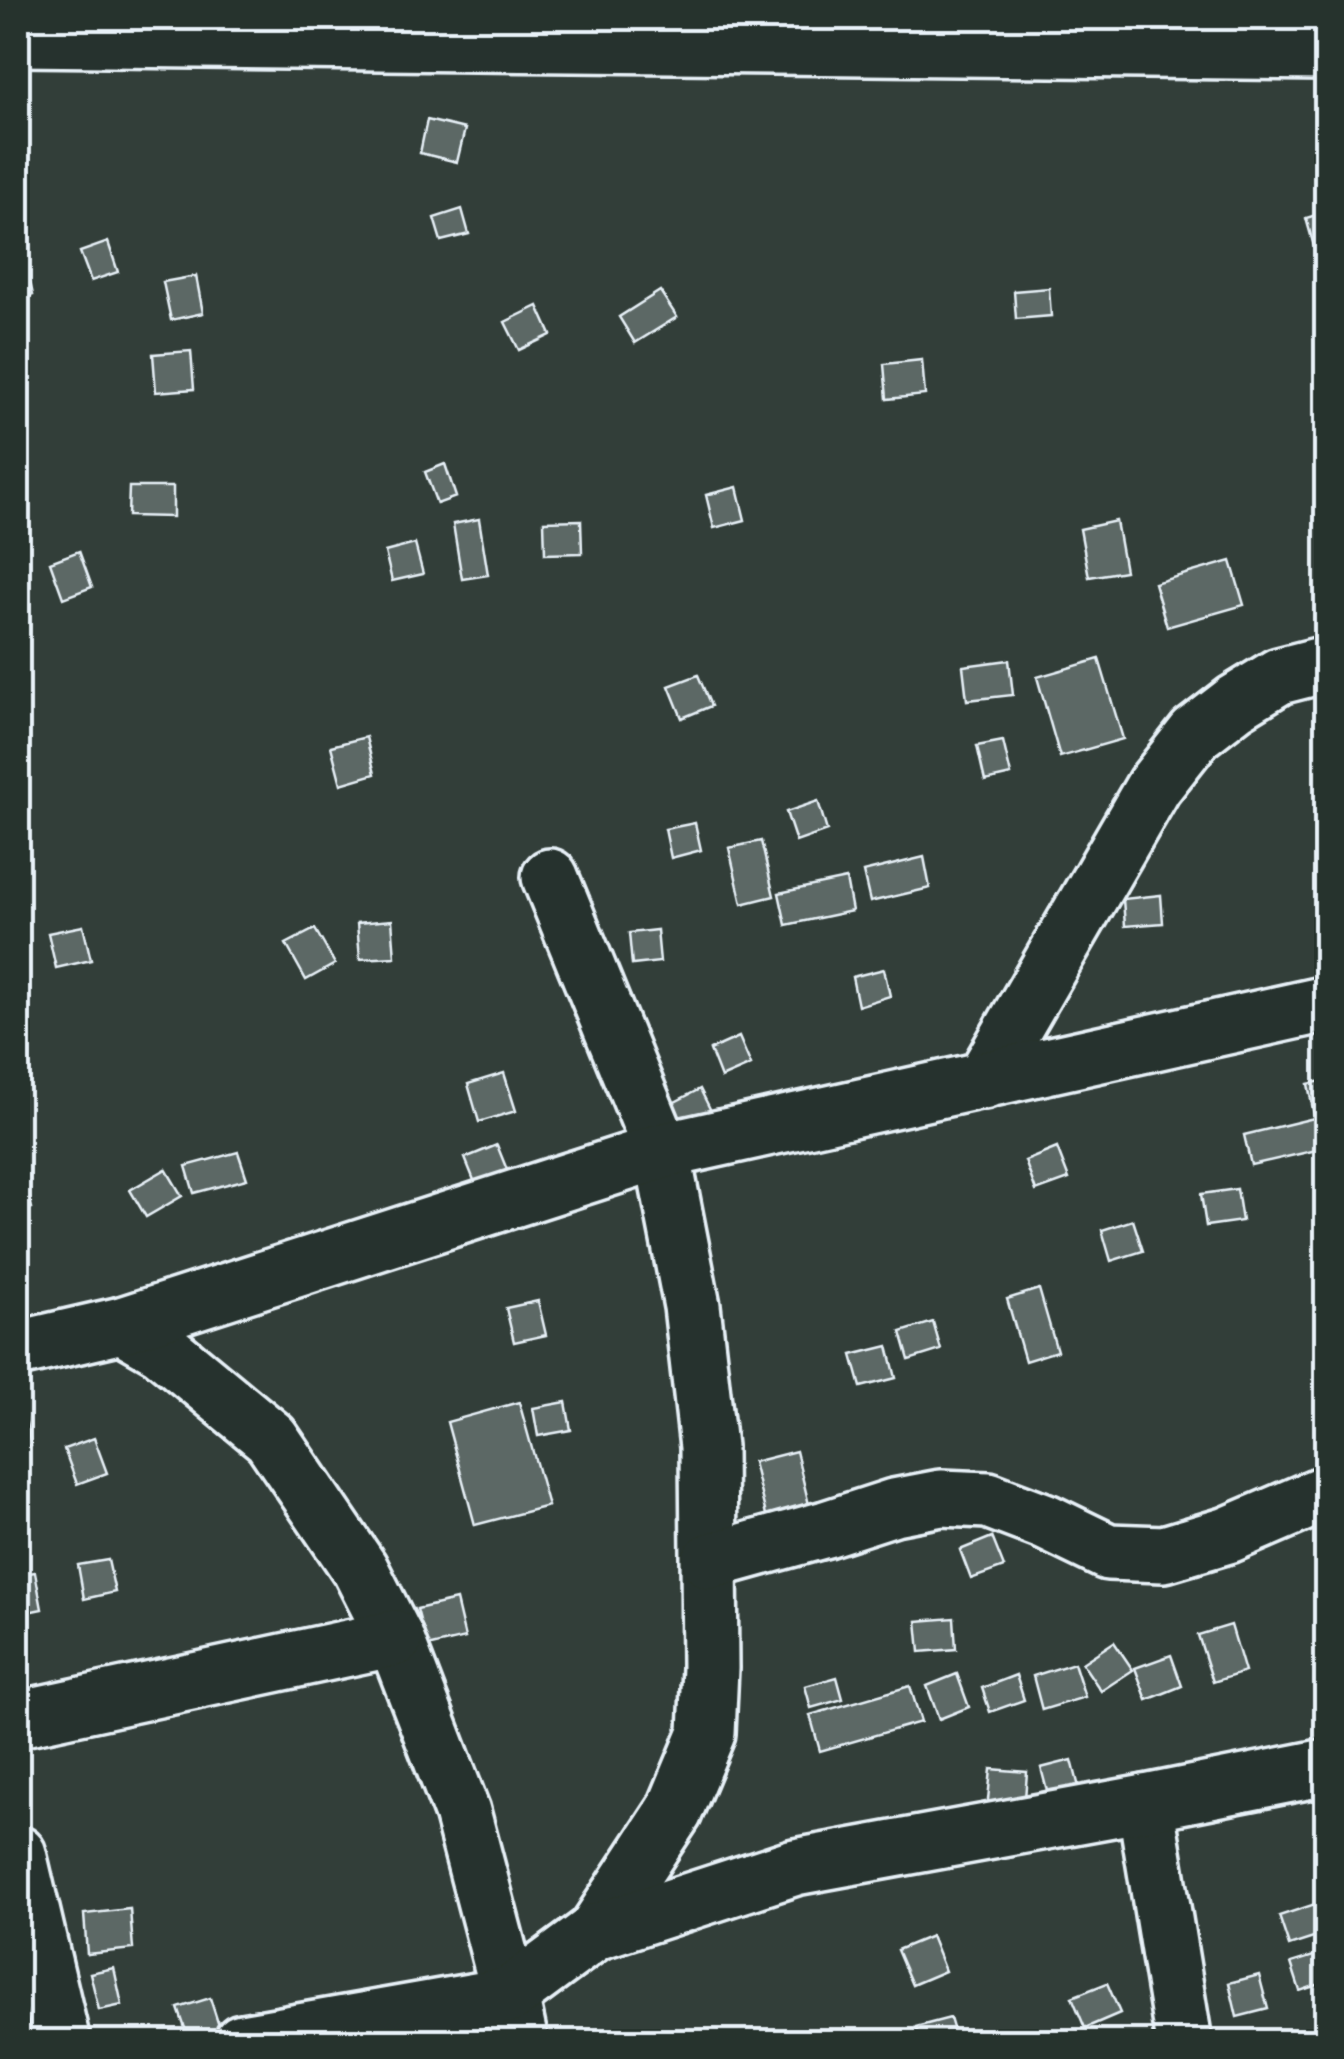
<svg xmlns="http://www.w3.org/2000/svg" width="1344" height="2059" font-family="'Balsamiq Sans',sans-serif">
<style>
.building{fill:#5c6865;stroke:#e8f1f8;stroke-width:2.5}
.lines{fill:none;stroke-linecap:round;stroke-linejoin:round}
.minor-casing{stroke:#e8f1f8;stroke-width:62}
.minor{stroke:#26332d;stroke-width:55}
</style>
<rect width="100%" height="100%" fill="#323e39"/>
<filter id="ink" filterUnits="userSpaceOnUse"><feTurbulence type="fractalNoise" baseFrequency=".01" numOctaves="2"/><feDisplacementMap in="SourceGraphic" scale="20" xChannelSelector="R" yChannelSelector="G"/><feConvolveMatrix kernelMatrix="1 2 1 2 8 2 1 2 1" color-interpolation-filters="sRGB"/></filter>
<g filter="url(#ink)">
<!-- building -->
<g class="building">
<path d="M427,120L465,129L457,162L420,153Z"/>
<path d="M462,209L469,234L441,241L434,218Z"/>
<path d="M1326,212V249L1316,253L1306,218Z"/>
<path d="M108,242L118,272L91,281L80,252Z"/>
<path d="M25,259L33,295L18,299V261Z"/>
<path d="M196,276L203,313L171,320L163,282Z"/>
<path d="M1049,288L1051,316L1016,319L1014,291Z"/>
<path d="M660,291L677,317L635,343L619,317Z"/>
<path d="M538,306L551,335L519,350L505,322Z"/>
<path d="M191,351L194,389L156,392L153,354Z"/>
<path d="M922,360L925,395L887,399L884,364Z"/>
<path d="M445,464L456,497L437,504L425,472Z"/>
<path d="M129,487H173V517L128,516Z"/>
<path d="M737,487L745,520L714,528L706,495Z"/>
<path d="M479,519L488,575L462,579L453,524Z"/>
<path d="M581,520L582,553L545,554L544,521Z"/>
<path d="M1116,521L1125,571L1089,577L1080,529Z"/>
<path d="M415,544L423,574L392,581L385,552Z"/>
<path d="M79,551L92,587L63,598L50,562Z"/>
<path d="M1231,561L1244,605L1167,627L1154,583Z"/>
<path d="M1099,659L1123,739L1060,757L1037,677Z"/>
<path d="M1009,660L1013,695L967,700L963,666Z"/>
<path d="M698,675L711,706L682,718L669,686Z"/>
<path d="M366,737L375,774L341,784L331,746Z"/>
<path d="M1003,741L1011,775L985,781L977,746Z"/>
<path d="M818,801L827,831L796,842L786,812Z"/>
<path d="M695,823L701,850L671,858L665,829Z"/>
<path d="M761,841L774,896L742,904L729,848Z"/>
<path d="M924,857L930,888L870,902L863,872Z"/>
<path d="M846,879L852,911L786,925L779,893Z"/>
<path d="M1161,895L1163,923L1125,926L1123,899Z"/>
<path d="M392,920L395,957L360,959L357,923Z"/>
<path d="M83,926L91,960L56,968L48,933Z"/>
<path d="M315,929L335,964L306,980L286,944Z"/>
<path d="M657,930L660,962L632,965L629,933Z"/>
<path d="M884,969L890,996L858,1006L852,977Z"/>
<path d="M739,1037L751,1065L721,1078L710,1050Z"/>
<path d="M504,1073L516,1111L479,1122L468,1084Z"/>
<path d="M1326,1080V1118L1315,1120L1308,1084Z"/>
<path d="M700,1089L713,1115L682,1129L671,1104Z"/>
<path d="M1314,1118L1321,1149L1251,1165L1244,1135Z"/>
<path d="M497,1145L522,1207L490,1220L465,1158Z"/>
<path d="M1057,1148L1069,1179L1036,1191L1025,1161Z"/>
<path d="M238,1152L247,1179L194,1193L186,1166Z"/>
<path d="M166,1169L182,1196L146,1217L130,1190Z"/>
<path d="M23,1173L32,1208L18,1211V1175Z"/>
<path d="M1237,1189L1242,1221L1206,1226L1201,1194Z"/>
<path d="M1133,1220L1143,1251L1111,1261L1102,1230Z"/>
<path d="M1039,1289L1057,1351L1025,1361L1007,1299Z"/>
<path d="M538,1301L546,1335L514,1342L506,1308Z"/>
<path d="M933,1322L941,1350L909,1360L901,1332Z"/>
<path d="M888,1346L896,1378L861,1387L852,1355Z"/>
<path d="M519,1402L548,1506L475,1525L447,1422Z"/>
<path d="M566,1402L571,1430L538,1436L533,1408Z"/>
<path d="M25,1418L31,1446L18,1449V1420Z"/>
<path d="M94,1438L107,1473L77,1484L64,1449Z"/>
<path d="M796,1451L812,1517L769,1527L753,1462Z"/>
<path d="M992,1537L1004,1567L971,1579L960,1550Z"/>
<path d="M108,1560L115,1592L84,1599L78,1565Z"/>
<path d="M35,1572L42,1609L18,1614V1575Z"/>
<path d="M456,1600L465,1638L427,1647L417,1609Z"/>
<path d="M954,1618L956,1649L920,1652L917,1621Z"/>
<path d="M1231,1625L1245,1672L1213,1682L1198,1635Z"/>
<path d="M1114,1642L1133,1670L1101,1691L1082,1663Z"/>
<path d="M1171,1655L1182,1686L1147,1700L1135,1668Z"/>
<path d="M1074,1663L1085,1697L1042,1710L1033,1676Z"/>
<path d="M957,1674L969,1707L939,1719L927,1686Z"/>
<path d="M1016,1675L1024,1700L990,1712L982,1688Z"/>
<path d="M837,1677L843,1699L811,1708L805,1686Z"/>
<path d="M910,1686L921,1722L820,1751L810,1715Z"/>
<path d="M1072,1760L1082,1799L1051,1806L1041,1768Z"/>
<path d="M991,1769L1027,1772L1024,1813L987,1810Z"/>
<path d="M1321,1902L1326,1920V1934L1289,1946L1279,1916Z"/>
<path d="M130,1909L133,1949L87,1954L84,1914Z"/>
<path d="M931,1936L945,1971L912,1985L897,1950Z"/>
<path d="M1323,1953L1326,1964V1982L1300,1991L1291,1963Z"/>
<path d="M114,1968L122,2005L99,2010L90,1973Z"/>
<path d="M1259,1975L1268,2009L1237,2017L1229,1983Z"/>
<path d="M1107,1983L1120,2013L1085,2028L1072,1997Z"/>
<path d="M210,1998L220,2029L189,2040L178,2008Z"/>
<path d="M950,2018L957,2042H920L916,2027Z"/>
</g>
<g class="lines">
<defs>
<g id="minor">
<path d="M18,38L1326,52"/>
<path d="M550,877L662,1151L692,1306L708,1447L710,1668L707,1733L674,1812L595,1932"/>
<path d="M983,1081L1154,786L1195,734L1235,703L1279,676L1326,664"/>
<path d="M122,1325L162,1348L271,1438L360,1569L395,1638L462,1812L510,1995L520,2042"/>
<path d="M18,1349L122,1325L662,1151L1326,1004"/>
<path d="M710,1561L826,1529L894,1507L941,1498L988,1500L1046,1522L1108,1552L1164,1554L1228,1535L1326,1493"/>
<path d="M18,1719L395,1638"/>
<path d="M1145,1803L1184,2042"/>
<path d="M18,1854L62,2042"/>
<path d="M242,2042L510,1995L595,1932L795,1867L1145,1803L1326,1767"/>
</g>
</defs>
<!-- minor casing -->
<use href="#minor" class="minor-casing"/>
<!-- minor -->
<use href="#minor" class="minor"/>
</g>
</g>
<!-- margin -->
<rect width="1344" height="2059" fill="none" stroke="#26332d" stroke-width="60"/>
<rect x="30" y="30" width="1284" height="1999" fill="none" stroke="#e8f1f8" stroke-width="4" filter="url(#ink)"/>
</svg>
